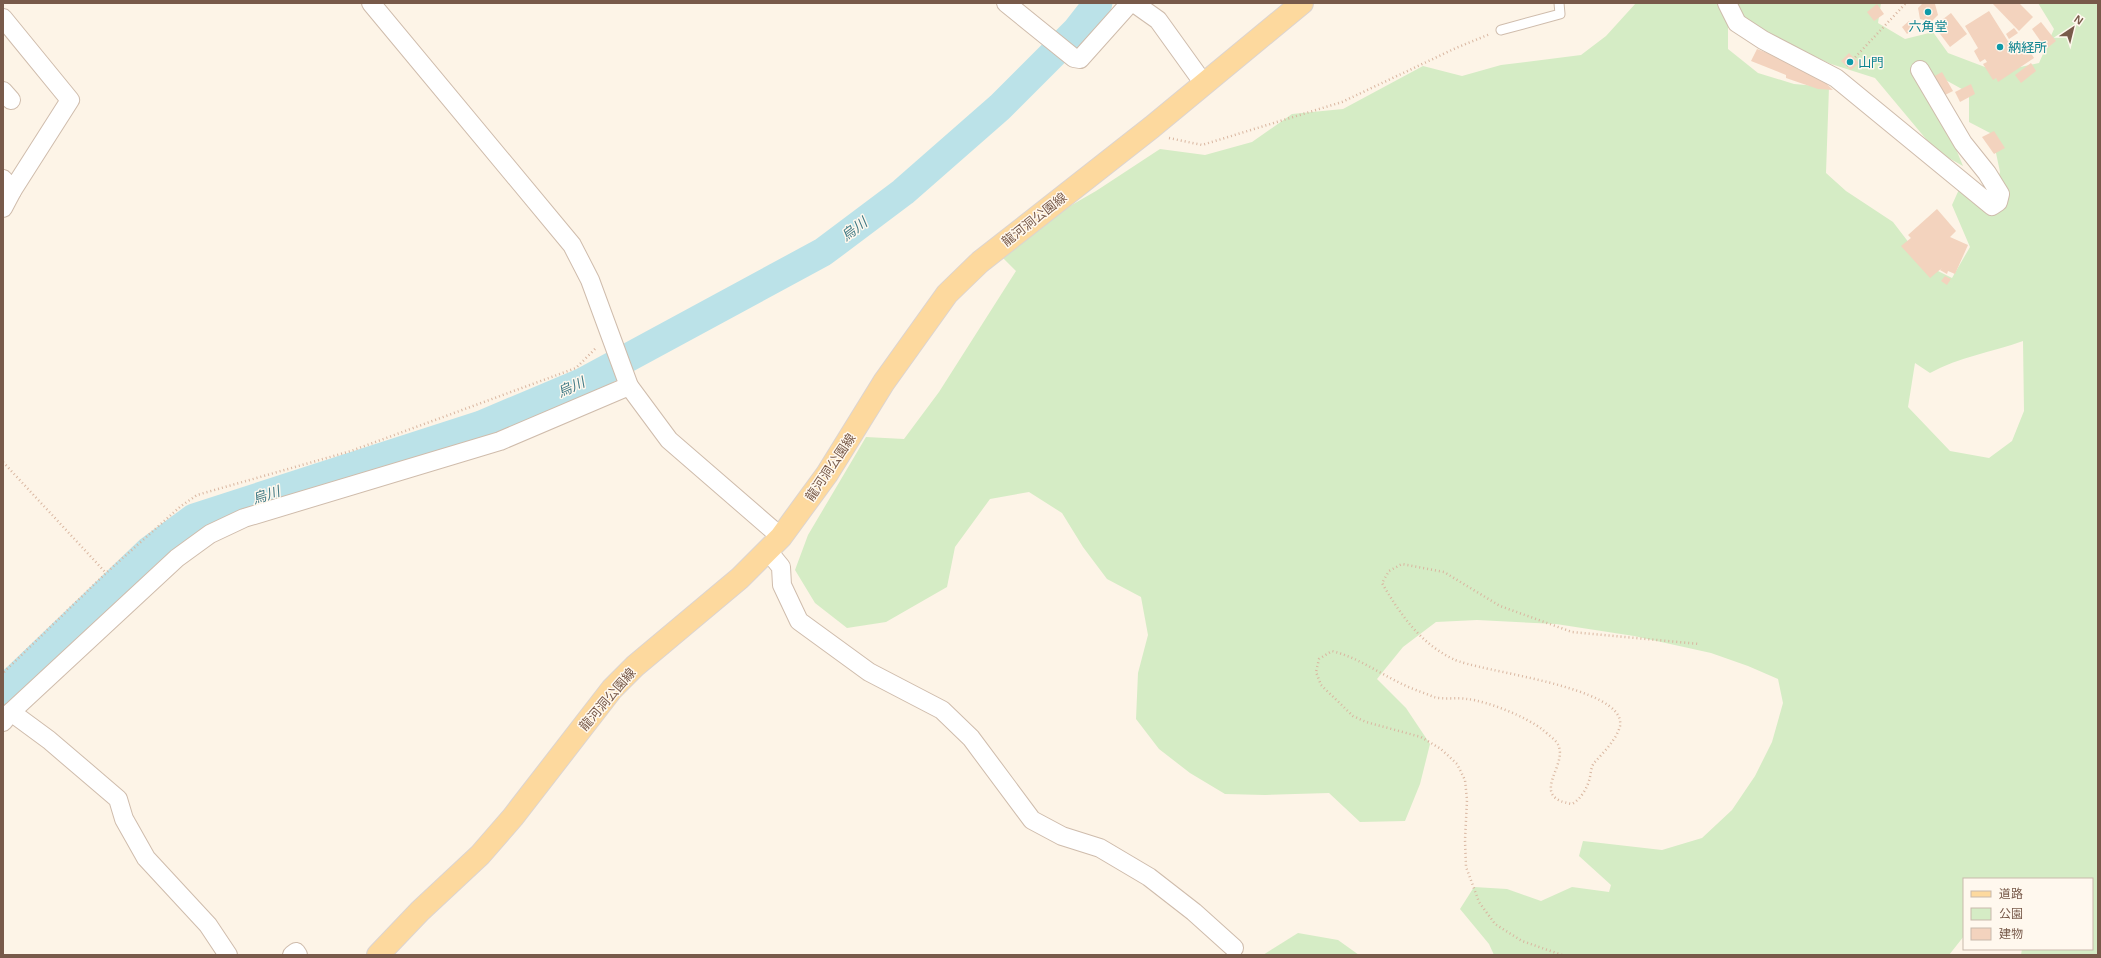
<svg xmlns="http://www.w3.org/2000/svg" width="2101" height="958" font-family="Arial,'Noto Sans JP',sans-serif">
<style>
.green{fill:#d5ecc5;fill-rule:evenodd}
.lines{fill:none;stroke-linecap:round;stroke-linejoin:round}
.river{stroke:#bbe2e8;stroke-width:29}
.building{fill:#f3d3be}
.lane-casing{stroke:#cfbcac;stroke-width:11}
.street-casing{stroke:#cfbcac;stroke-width:20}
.primary-casing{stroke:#dcd4d0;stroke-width:24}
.path{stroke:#d9b6a0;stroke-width:2.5;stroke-dasharray:1 3;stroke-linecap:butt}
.lane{stroke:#fff;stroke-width:9}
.street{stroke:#fff;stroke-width:18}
.primary{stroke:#fdd99e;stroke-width:22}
.culture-dot{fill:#0f9aa8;stroke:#fff8ee;stroke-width:1.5}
.labels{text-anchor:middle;stroke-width:3;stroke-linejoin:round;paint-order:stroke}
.culture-label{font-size:13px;fill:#0d838f;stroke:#fff8ee;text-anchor:start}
.street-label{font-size:13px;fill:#785a4a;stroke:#fff8ee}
.water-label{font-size:14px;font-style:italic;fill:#407a85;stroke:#fff8ee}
</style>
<rect width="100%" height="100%" fill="#fdf4e7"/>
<!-- green -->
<g class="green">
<path d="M1636,3H1881L1878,23L1905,39L1933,32L1948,53L1998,72L2039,63L2054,29L2038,3H2098V955H2021L2022,949H2092V879H1964V936L1949,955H1494L1489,944L1460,909L1474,887L1507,889L1541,901L1572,887L1609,892L1611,885L1579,856L1583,841L1662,850L1702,838L1732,810L1755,776L1772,742L1783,703L1778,679L1748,666L1711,653L1634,636L1556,624L1477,620L1436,622L1403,647L1377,679L1406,708L1430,744L1420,784L1405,821L1360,822L1329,793L1265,795L1225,794L1190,773L1159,749L1136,719L1138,673L1148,635L1141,597L1107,579L1083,547L1062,513L1029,492L990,499L955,547L947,587L886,622L847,628L815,603L795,570L808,535L866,437L904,439L939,392L1016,271L1001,256L1037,225L1096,191L1160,149L1205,155L1252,142L1292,114L1343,109L1423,66L1462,76L1501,65L1581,55L1606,36ZM1728,25H1755L1784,42L1831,64L1875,78L1936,151L1963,166L1956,149L1932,108L1942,78L1969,93V122L1992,134L2000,172L1989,209L1961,185L1952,205L1970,247L1952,278L1926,265L1893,222L1846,191L1826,173L1829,87L1794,84L1758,73L1728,49ZM2023,341L2024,411L2012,441L1989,458L1950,451L1908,407L1915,363L1930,373C1959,357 1992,352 2023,341Z"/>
<path d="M1298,933L1338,940L1359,955H1263Z"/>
</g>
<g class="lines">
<!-- river -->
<path class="river" d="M3,691L149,551L194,518L481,425L583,382L823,252L903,192L1000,107L1077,30L1098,3"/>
</g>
<!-- building -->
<g class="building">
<path d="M1923,3L1935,4L1938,15L1931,22L1920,19L1918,8Z"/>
<path d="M1992,3H2019L2033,17L2019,31Z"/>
<path d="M1877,4L1884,14L1874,21L1867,12Z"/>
<path d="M1989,11L2011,46L2020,41L2026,52L2029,50L2034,58L1998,82L1996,78L1993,80L1983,64L1987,62L1985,59L1980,62L1974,51L1978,48L1965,26Z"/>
<path d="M1951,13L1967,34L1950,47L1934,26Z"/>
<path d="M1909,21L1914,28L1907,34L1902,27Z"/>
<path d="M2041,22L2056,41L2046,49L2032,29Z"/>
<path d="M2014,28L2018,33L2009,39L2006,34Z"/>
<path d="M1757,49L1812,70L1833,90L1818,89L1786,78V75L1751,61Z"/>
<path d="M1849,53L1859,63L1851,70L1841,61Z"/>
<path d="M2031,63L2036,71L2021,83L2015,75Z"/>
<path d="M1942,72L1953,91L1943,96L1931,78Z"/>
<path d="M1971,84L1975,94L1960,102L1955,92Z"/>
<path d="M1994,131L2005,148L1994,154L1982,137Z"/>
<path d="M1937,209L1956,231L1950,237L1968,245L1955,274L1948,271L1947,274L1940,270L1942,268L1930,278L1901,246L1911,238L1908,235Z"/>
<path d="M1945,276L1951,279L1947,285L1941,281Z"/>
</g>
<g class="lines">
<defs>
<path id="lane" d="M1501,30L1560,14L1559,3"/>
<g id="street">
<path d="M371,3L572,245L590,280L629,386L669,440L781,537"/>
<path d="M1006,3L1074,58L1080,59L1130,3"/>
<path d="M1134,3L1158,20L1204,84"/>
<path d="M1727,3L1737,23L1763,40L1836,78L1992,206L1998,202L2000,194L1987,173L1963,143L1920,70"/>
<path d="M3,18L70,100L12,191L3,179"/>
<path d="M3,91L11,100"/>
<path d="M3,208L12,191"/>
<path d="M768,551L781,567L782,585L799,621L869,672L942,710L971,738L1032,820L1062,836L1100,848L1149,877L1194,912L1234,948"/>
<path d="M11,712L49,740L118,799L124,819L146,858L208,925L228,955"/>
<path d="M3,722L11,712L177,558L210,534L244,518L500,441L629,386"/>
<path d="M292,955L296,952L298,955"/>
</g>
<path id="primary" d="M378,955L420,911L480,855L513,817L612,689L635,666L740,578L781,537L827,474L884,382L947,294L980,262L1152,127L1302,3"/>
</defs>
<!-- lane casing -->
<use href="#lane" class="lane-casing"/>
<!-- street casing -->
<use href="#street" class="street-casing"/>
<!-- primary casing -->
<use href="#primary" class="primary-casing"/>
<!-- path -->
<g class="path">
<path d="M1847,66L1906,3"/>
<path d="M1169,138L1202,145L1342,102L1456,48L1490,34"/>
<path d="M3,462L106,573"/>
<path d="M4,672L106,573L181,506L197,495L351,451L576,368L597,347"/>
<path d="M1562,955L1522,941L1495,924L1479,902L1466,867L1465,840L1467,800L1465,780L1457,764L1441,749L1421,737L1366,722L1353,716L1321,685L1316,672L1319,659L1332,651C1356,657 1376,671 1398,682C1409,688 1422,692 1434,697C1444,700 1457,697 1467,699C1487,701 1527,717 1543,730C1547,734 1558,741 1559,747C1566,768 1529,797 1572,804C1581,799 1588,787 1590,777C1591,772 1591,767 1594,763C1603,753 1617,739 1620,726C1627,686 1478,672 1453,659C1420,643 1400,614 1382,583L1389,571L1402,564L1444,572L1500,606L1572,632L1699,644"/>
</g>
<!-- lane -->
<use href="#lane" class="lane"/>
<!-- street -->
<use href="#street" class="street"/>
<!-- primary -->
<use href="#primary" class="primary"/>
</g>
<!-- markers -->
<g class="culture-dot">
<circle cx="1928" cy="12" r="4"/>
<circle cx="2000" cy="47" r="4"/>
<circle cx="1850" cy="62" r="4"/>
</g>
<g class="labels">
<!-- culture labels -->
<g class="culture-label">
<text x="1928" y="31" text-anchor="middle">六角堂</text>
<text x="2008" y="52">納経所</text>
<text x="1858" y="67">山門</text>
</g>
<!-- street labels -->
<g class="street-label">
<text transform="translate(1034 219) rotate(-38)" y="5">龍河洞公園線</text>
<text transform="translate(830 467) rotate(-56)" y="5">龍河洞公園線</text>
<text transform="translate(607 699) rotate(-49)" y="5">龍河洞公園線</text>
</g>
<!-- water labels -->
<g class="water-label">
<text transform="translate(854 229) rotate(-37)" y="5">烏川</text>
<text transform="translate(571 387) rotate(-24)" y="5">烏川</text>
<text transform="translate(266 495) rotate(-18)" y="5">烏川</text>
</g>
</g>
<!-- border -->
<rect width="2101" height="958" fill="none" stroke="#785a4a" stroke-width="8"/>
<!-- legend -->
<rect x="1963" y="878" width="130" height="72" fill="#fff8ee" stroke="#c9b9ac"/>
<rect x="1971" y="891" width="20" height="6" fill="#fdd99e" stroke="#c9b9ac"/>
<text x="1999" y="898" font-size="12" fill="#785a4a">道路</text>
<rect x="1971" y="908" width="20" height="12" fill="#d5ecc5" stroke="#c9b9ac"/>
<text x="1999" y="918" font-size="12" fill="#785a4a">公園</text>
<rect x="1971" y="928" width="20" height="12" fill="#f3d3be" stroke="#c9b9ac"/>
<text x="1999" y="938" font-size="12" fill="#785a4a">建物</text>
<!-- north arrow -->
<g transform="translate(2073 28) rotate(35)" stroke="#fff8ee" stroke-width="3" paint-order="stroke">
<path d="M0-3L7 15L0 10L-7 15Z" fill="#785a4a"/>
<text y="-6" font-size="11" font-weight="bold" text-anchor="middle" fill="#785a4a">N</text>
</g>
</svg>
